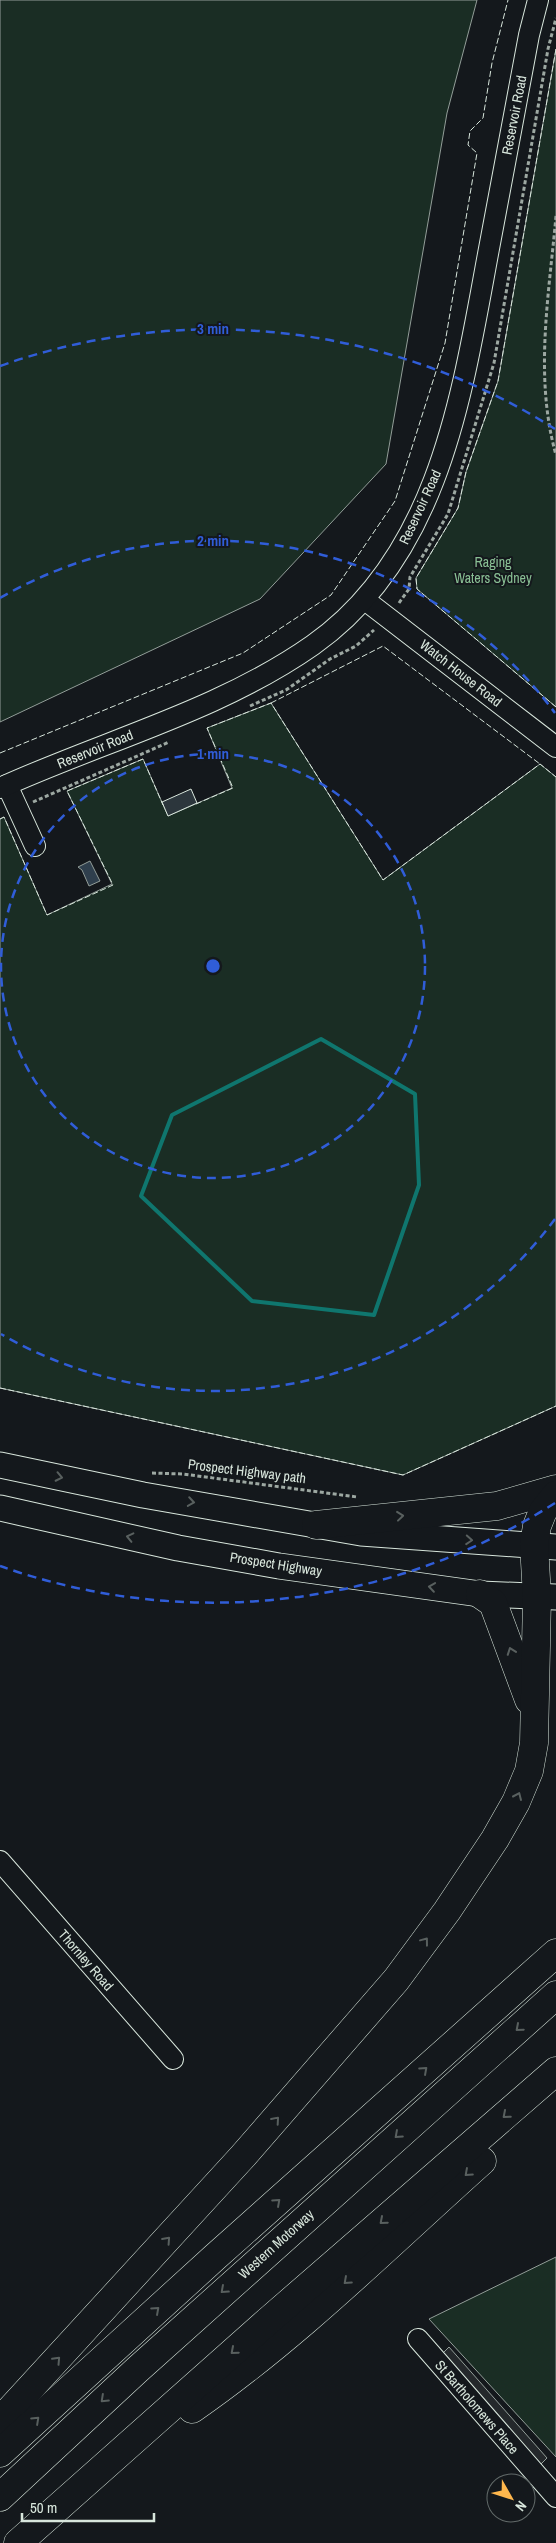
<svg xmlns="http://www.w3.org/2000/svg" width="556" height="2543" font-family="'Archivo Narrow',sans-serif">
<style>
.green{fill:#1a2d24;stroke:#939e99}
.parking{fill:#24282b;stroke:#939e99}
.water{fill:#2f3f4d;stroke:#939e99}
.building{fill:#2c363c;stroke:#d8e6dc}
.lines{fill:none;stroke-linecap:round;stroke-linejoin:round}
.minor-casing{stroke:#d8e6dc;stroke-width:22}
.major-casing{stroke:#d8e6dc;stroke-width:27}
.highway-casing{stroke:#d8e6dc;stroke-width:29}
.path{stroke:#9da8a2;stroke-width:3;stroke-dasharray:4 2.5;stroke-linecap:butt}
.minor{stroke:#14181c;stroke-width:20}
.major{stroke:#14181c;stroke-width:25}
.highway{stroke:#14181c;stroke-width:28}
.fence{stroke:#d8e6dc;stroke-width:1;stroke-dasharray:6 2.5;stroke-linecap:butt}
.oneway{stroke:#59605f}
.marked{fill:none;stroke:#0f766e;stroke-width:4;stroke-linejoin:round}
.ring{fill:none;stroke:#305dd8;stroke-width:2.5;stroke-dasharray:9 6}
.labels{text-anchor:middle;stroke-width:4;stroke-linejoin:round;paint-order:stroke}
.street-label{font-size:14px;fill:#d8e6dc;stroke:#14181c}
.park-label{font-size:14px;fill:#8ac095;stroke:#14181c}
.centre{fill:#305dd8;stroke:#14181c;stroke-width:2.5}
.ring-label{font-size:15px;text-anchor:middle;font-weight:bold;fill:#305dd8;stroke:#14181c;stroke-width:4;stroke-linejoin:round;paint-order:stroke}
</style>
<rect width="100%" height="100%" fill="#14181c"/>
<!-- green -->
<g class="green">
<path d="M0,0H477L447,113L386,464L260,599L0,722Z"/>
<path d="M556,49V707L417,589L416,578L458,508L466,472L498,381Z"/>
<path d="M271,703L383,880L540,764L556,777V1406L403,1475L0,1388V819L4,817L47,915L112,884L67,791L143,759L168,816L232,788L207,728Z"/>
<path d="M556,2257V2457L429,2319Z"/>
</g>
<!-- parking -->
<path class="parking" d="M449,2347L547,2458L539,2466L441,2355Z"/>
<!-- water -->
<path class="water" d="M90,861L100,881L89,886L82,870L78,867Z"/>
<!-- building -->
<path class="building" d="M191,789L197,803L168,816L162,802Z"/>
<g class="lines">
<defs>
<g id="minor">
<path d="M365,600L556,747"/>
<path d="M7,785L35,846"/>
<path d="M0,788C103,741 219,711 313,645C439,556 462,395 488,254C501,181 515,108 529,35L538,0"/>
<path d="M0,1861L173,2059"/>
<path d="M418,2339L556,2497"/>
</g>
<g id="major">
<path d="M0,1465L143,1495L361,1533L556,1547"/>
<path d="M0,1508L178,1548L279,1566L480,1594L556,1597"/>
</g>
<g id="highway">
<path d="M316,1525L497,1506L556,1489"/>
<path d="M480,1594L493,1603L529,1700"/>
<path d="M192,2409C296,2337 388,2245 482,2161"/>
<path d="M0,2421L243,2156L396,1980L447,1911L495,1839L516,1802L529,1771L534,1743L537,1597L534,1544L537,1526L543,1511L556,1495"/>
<path d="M0,2453L215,2257L556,1953"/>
<path d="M0,2497L138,2369L556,1995"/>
<path d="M18,2543L268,2321L556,2071"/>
</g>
</defs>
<!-- minor casing -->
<use href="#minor" class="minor-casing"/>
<!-- major casing -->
<use href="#major" class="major-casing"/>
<!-- highway casing -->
<use href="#highway" class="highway-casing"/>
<!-- path -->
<g class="path">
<path d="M556,216C549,295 534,377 556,455"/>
<path d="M399,603L409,589L410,577L448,514L494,363L548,49L556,18"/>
<path d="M250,706L286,690L330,659L356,646L374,630"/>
<path d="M33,802L169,742"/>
<path d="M152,1473L183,1474L357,1497"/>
</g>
<!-- minor -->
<use href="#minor" class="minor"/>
<!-- major -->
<use href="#major" class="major"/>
<!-- highway -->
<use href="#highway" class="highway"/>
<!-- fence -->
<g class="fence">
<path d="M556,49L498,381L466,472L458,508L416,578L417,589L556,707"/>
<path d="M271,703L383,646L540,764"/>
<path d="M0,753L243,653L331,595L395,501L445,343L477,153L468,145L470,131L483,118L492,63L508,0"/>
<path d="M196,804L233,788L207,728L271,703L383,880L540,764L556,777"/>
<path d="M0,819L4,817L47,915L113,885L67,791L143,759L163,805"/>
<path d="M0,1388L403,1475L556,1406"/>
</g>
</g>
<!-- one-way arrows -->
<defs><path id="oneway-chevron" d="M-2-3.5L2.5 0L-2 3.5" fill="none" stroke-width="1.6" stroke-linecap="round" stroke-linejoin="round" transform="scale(1.25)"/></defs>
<g class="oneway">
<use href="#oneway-chevron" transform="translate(59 1477) rotate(12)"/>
<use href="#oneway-chevron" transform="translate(191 1502) rotate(9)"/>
<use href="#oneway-chevron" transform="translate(400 1516) rotate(-6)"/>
<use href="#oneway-chevron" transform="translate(130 1537) rotate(-167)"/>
<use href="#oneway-chevron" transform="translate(469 1540) rotate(4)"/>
<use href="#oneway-chevron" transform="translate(432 1587) rotate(-172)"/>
<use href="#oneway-chevron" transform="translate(511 1651) rotate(-110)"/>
<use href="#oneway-chevron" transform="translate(518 1796) rotate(-66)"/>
<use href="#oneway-chevron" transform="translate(425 1941) rotate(-53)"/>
<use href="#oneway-chevron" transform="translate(519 2028) rotate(139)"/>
<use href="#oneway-chevron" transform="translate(424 2070) rotate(-42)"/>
<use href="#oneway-chevron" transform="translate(506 2115) rotate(139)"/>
<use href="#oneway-chevron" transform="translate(276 2120) rotate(-49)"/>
<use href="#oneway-chevron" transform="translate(398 2135) rotate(138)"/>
<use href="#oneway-chevron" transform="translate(468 2173) rotate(138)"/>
<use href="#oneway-chevron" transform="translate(277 2202) rotate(-42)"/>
<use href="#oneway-chevron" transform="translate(383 2221) rotate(139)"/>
<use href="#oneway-chevron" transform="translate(167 2240) rotate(-48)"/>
<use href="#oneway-chevron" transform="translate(347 2281) rotate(138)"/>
<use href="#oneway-chevron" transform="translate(224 2290) rotate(138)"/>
<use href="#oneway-chevron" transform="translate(156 2310) rotate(-42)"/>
<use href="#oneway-chevron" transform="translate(234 2351) rotate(139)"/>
<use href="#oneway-chevron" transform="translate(57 2360) rotate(-47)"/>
<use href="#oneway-chevron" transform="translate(104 2399) rotate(137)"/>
<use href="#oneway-chevron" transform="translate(36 2420) rotate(-43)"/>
</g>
<!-- marked area -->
<path class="marked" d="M321,1039L415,1094L419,1185L374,1315L252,1301L141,1196L172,1115Z"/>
<!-- distance rings -->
<g class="ring">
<circle cx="213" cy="966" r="212"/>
<path d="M555 1219A425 425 0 0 1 1 1334M0 598A425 425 0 0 1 555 713"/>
<path d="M555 1503A637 637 0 0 1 0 1566M0 366A637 637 0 0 1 555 429"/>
</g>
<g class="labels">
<!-- street labels -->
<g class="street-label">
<text transform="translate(514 115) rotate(-79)" y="5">Reservoir Road</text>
<text transform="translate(420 507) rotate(-65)" y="5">Reservoir Road</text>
<text transform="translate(461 673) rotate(38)" y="5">Watch House Road</text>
<text transform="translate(95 749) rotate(-22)" y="5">Reservoir Road</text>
<text transform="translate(247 1471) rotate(7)" y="5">Prospect Highway path</text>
<text transform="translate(276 1564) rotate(9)" y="5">Prospect Highway</text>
<text transform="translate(86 1960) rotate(49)" y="5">Thornley Road</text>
<text transform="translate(276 2244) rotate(-42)" y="5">Western Motorway</text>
<text transform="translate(477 2407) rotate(49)" y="5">St Bartholomews Place</text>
</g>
<!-- park labels -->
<g class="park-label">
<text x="493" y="567">Raging<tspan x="493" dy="16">Waters Sydney</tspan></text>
</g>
</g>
<circle cx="213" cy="966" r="8" class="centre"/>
<g class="ring-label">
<text x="213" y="334">3 min</text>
<text x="213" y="546">2 min</text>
<text x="213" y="759">1 min</text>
</g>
<!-- north arrow -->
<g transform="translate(511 2498) rotate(129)"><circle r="24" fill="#14181c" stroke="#626a69"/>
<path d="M0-4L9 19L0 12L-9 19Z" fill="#ffb74d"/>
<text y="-8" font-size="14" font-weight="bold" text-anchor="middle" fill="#d8e6dc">N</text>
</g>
<!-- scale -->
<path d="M22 2513v8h132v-8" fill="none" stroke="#d8e6dc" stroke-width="2.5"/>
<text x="30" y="2513" font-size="15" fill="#d8e6dc" stroke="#14181c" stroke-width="4" paint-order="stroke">50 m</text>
</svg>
